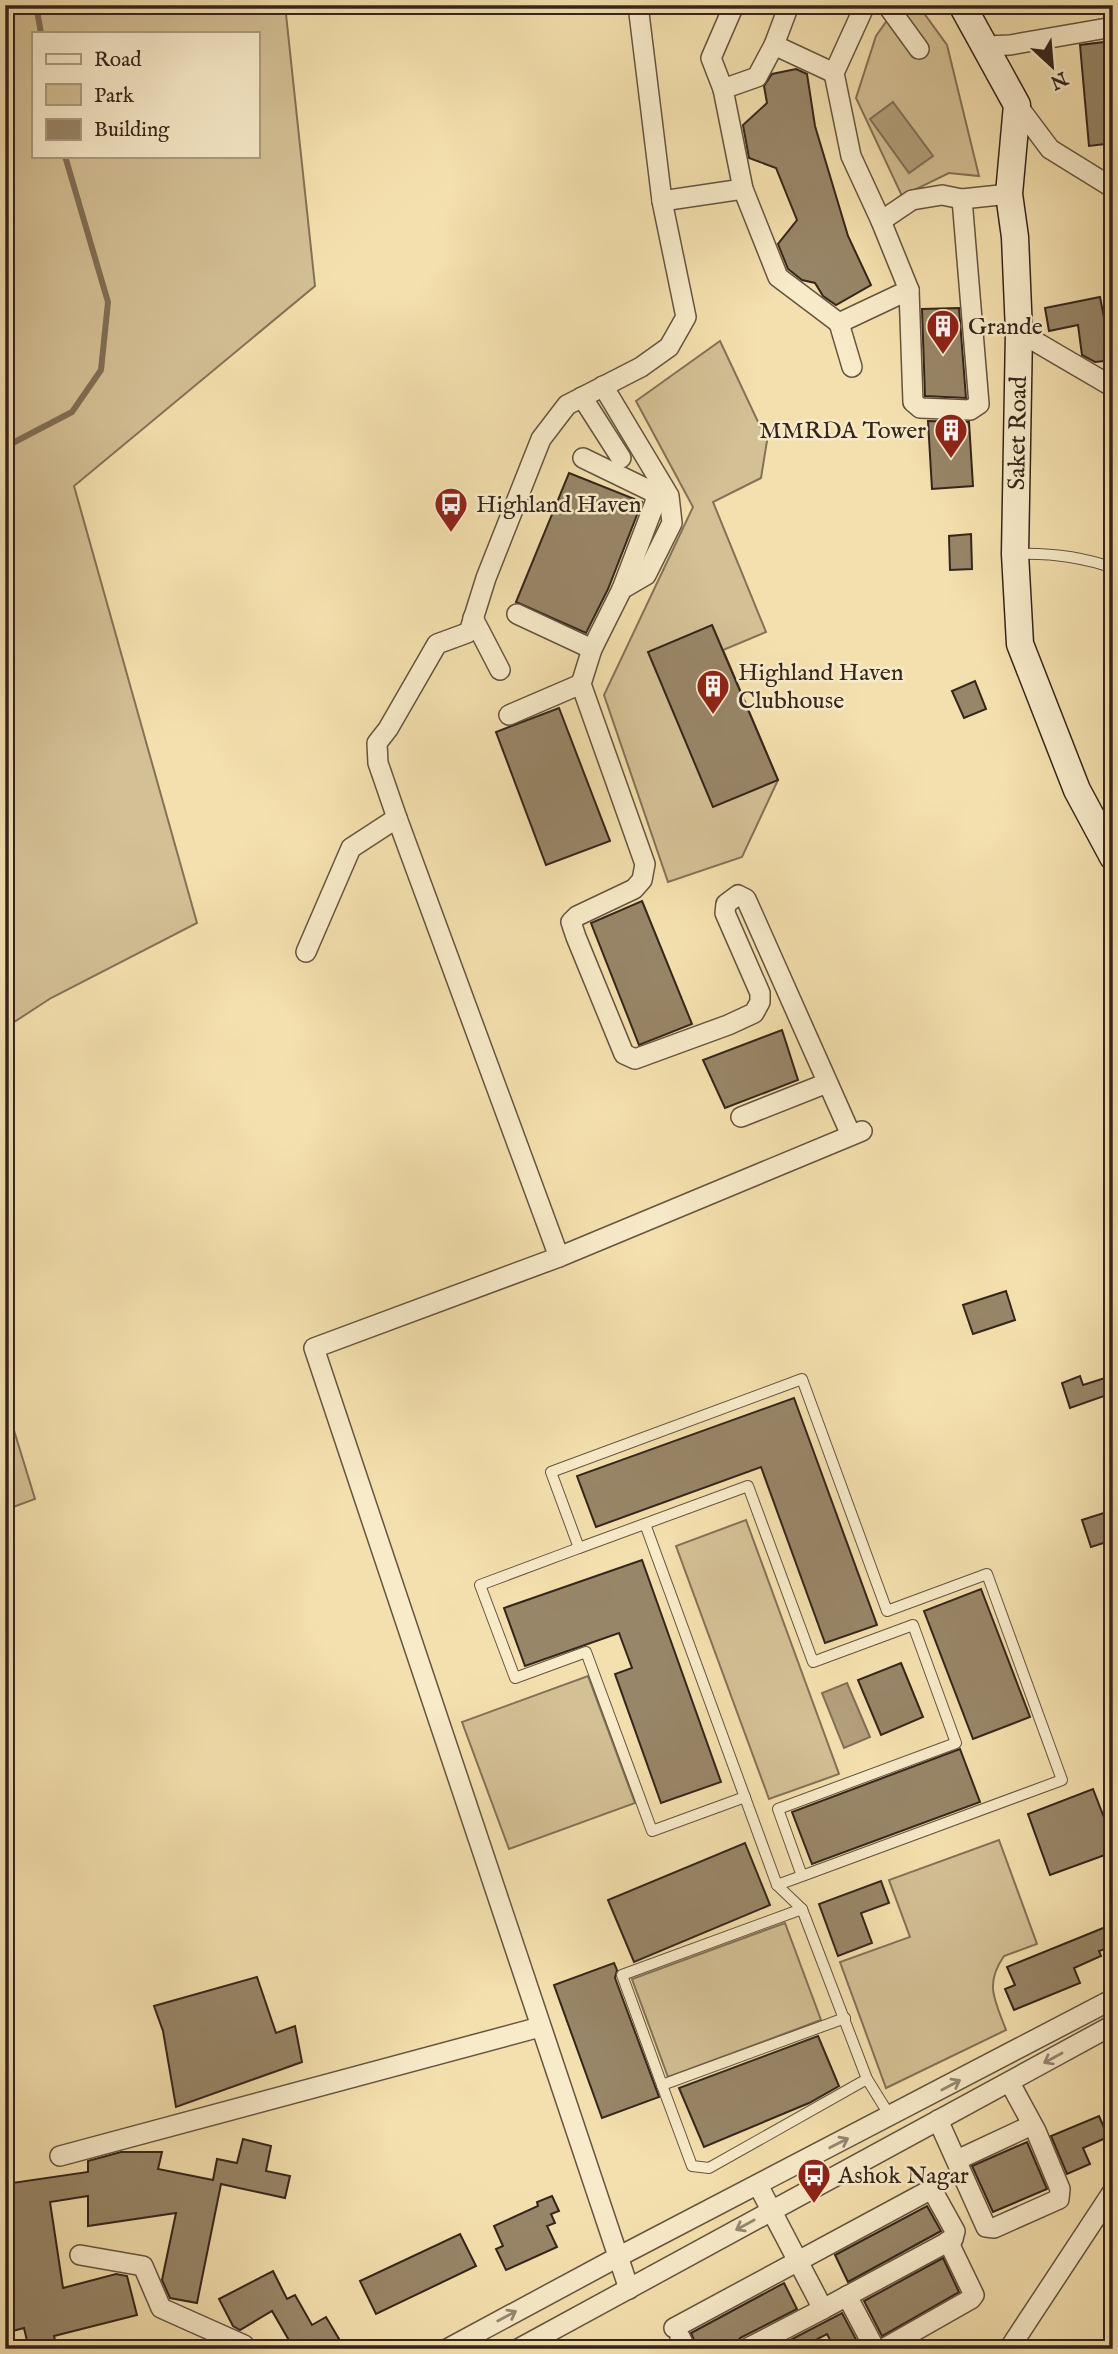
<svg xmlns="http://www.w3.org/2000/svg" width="1118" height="2354" font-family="'IM FELL English',serif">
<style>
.green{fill:#d4c095;stroke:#847258;stroke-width:2;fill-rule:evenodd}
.water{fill:#b3a07c;stroke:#816f56;stroke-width:2}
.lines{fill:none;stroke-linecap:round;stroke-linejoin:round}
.stream{stroke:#816f56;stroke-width:6}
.building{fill:#988668;stroke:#35251c;stroke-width:2}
.service-casing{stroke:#655440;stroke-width:12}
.minor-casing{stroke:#655440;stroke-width:22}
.secondary-casing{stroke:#35251c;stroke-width:29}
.service{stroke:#f8ebca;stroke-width:10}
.minor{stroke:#f8ebca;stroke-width:19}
.secondary{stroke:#f8ebca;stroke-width:26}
.oneway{stroke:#968873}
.labels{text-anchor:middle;stroke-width:5;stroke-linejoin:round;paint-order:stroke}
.poi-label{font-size:24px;fill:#35251c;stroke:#f8ebca;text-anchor:start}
.street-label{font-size:24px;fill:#35251c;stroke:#f8ebca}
</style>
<rect width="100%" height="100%" fill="#f4e0ae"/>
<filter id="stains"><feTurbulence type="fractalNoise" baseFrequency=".00286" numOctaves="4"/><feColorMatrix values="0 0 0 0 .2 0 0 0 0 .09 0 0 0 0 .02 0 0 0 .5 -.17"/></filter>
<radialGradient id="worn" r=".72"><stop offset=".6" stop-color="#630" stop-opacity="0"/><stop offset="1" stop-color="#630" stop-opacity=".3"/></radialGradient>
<!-- green -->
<g class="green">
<path d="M5,5H285L315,286L74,486L197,923L51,998L5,1028ZM257,33V156H33V33Z"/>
<path d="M898,5H918L947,45L979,176L949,173L902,196L856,98L876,36Z"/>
<path d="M720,341L767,441L761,478L713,502L766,632L723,650L778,780L742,857L668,882L604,695L693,507L636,401Z"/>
<path d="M5,1401L35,1499L5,1510Z"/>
<path d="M746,1520L839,1774L769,1799L676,1546Z"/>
<path d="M588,1676L635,1803L509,1849L462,1722Z"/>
<path d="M999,1840L1037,1944L1004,1956C984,1985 995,2000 1006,2030L886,2088L840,1962L910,1937L889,1880Z"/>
<path d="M785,1923L821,2020L668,2077L632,1979Z"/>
</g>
<!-- water -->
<g class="water">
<path d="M893,102L933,156L909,173L870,119Z"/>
<path d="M847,1683L870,1737L844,1748L822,1693Z"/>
</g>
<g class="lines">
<!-- stream -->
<g class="stream">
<path d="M36,5L41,33"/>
<path d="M5,447L72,412L101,370L108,302L65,156"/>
</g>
</g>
<!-- building -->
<g class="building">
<path d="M1113,41V143L1089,146L1080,45Z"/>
<path d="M796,69L807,74L815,126L848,236L871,285L836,305L823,296L815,283L802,280L788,269L778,244L797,220L776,168L749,158L743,125L767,103L764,86L772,74Z"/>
<path d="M1100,297L1106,328L1113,327V360L1095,362L1082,355L1078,325L1049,331L1045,308Z"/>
<path d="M959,308L966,398L925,396L922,309Z"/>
<path d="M928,421L969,422L973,486L932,489Z"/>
<path d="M569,473L642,502L608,589L586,633L516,602Z"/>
<path d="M971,534L972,569L950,570L949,536Z"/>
<path d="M712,625L778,780L713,807L648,652Z"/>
<path d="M975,681L986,709L964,718L952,691Z"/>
<path d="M559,708L610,841L546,865L496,732Z"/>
<path d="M642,901L692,1024L639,1045L591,923Z"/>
<path d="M782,1030L798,1080L725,1108L703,1060Z"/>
<path d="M1006,1291L1015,1320L973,1334L963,1305Z"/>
<path d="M1080,1376L1083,1385L1105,1378L1110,1394L1070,1408L1062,1383Z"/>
<path d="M794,1398L877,1625L825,1643L761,1467L596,1527L577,1476Z"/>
<path d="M1113,1510V1540L1091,1547L1082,1520Z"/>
<path d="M642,1560L721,1782L661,1803L615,1674L632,1668L619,1633L525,1666L504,1608Z"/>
<path d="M981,1589L1030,1717L973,1739L924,1611Z"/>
<path d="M901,1663L923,1717L881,1735L858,1680Z"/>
<path d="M960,1749L980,1802L812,1864L792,1812Z"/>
<path d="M1093,1789L1113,1841V1852L1050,1875L1028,1814Z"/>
<path d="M745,1843L770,1905L634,1962L608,1900Z"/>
<path d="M881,1881L889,1903L861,1913L872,1943L838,1956L819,1904Z"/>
<path d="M1113,1924V1946L1099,1951L1101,1956L1074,1968L1080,1983L1014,2010L1005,1989L1015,1985L1007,1967Z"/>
<path d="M614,1963L617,1970L615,1978L659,2097L602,2118L554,1985Z"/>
<path d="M257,1977L276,2033L295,2026L302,2062L176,2107L163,2031L154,2006Z"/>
<path d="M818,2036L839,2086L809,2103L704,2147L679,2088Z"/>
<path d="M1099,2116L1108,2137L1083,2148L1090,2164L1067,2174L1051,2136Z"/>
<path d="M243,2139L271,2146L266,2171L290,2176L285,2198L221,2184L197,2303L170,2298L162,2280L176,2213L88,2226V2196L50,2202L63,2288L116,2274L127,2276L137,2315L54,2336L57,2349H29L24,2328L5,2333V2184L88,2172V2161L121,2152H162L158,2169L213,2180L217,2159L237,2163Z"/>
<path d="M1027,2142L1047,2189L993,2212L972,2166Z"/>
<path d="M552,2196L559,2211L551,2214L555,2223L547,2226L557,2247L506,2270L496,2249L503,2246L494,2226L538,2206L537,2202Z"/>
<path d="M927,2206L941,2231L848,2282L835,2255Z"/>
<path d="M460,2234L476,2266L376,2314L360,2281Z"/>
<path d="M943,2258L959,2292L882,2336L864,2301Z"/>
<path d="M273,2271L287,2299L295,2295L312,2325L326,2317L339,2339L322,2349H294L272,2311L240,2330L233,2326L219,2299Z"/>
<path d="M784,2283L797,2309L740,2338L734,2349H698L691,2333Z"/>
<path d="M842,2313L861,2349H835L827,2334L798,2349H773Z"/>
</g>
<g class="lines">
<defs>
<g id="service">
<path d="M1017,554C1050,553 1082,557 1113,568"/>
<path d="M645,1524L777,1885L802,1909L867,2079L890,2116"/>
<path d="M579,1548L480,1585L515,1678L586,1652L652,1831L745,1797"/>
<path d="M777,1885L802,1876L1062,1780L987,1574L887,1611L802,1379L551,1472L579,1548L748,1486L813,1662L913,1625L956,1743L778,1809L802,1876"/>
<path d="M802,1909L622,1975L662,2085L845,2018"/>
<path d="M662,2085L692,2166L709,2168L867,2079"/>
</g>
<g id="minor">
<path d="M789,5L774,45L834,73"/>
<path d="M865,5L834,73L851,156L881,221L912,200L942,195L962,199L1009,194"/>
<path d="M887,5L919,49"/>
<path d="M774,45L757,77L723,89L743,189L778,277L839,323L909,290"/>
<path d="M986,46L1010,45L1113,27"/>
<path d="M723,89L711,58L734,5"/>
<path d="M1017,105L1050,149L1113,188"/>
<path d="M662,201L743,189"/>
<path d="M881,221L909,290L913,402L920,408L970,410L979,404L962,199"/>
<path d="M839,323L852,367"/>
<path d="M1019,332L1113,387"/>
<path d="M603,386L669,496L672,523L646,575L622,589L592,649L581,684L645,864L642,880L634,889L577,916L571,922L576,937L624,1054L635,1059L728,1025L754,1013L760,1002V993L725,913L726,904L738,895L746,899L851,1135"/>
<path d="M582,397L621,458"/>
<path d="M583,458L653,492L656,500L622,589"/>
<path d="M517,614L592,649"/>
<path d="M473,618L500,670"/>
<path d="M509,715L581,684"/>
<path d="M306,952L351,848L397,818"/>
<path d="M741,1117L827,1083"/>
<path d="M559,1257L862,1131"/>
<path d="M938,2120L986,2227L994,2228L1059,2199L1060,2189L1036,2131L1010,2083"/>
<path d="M60,2156L540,2027"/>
<path d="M957,2160L1032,2125"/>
<path d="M758,2185L823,2309L953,2239L955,2231L935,2195"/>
<path d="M80,2255L143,2266L161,2308L244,2345L246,2349"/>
<path d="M629,2289L314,1348L559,1257L397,818L378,763L377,743L388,729L437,644L467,633L470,629L486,578L541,439L567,405L641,367L669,347L686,317L662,201L638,5"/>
<path d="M847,2296L875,2349"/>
<path d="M674,2328L928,2191"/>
<path d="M680,2337L686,2349"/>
<path d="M447,2349L618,2257L1113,1999"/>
<path d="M518,2349L1113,2025"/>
<path d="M746,2349L823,2309"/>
<path d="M883,2349L971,2299L974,2295L948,2241"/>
<path d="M1009,2349L1113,2191"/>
</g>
<path id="secondary" d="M962,5L1017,105L1009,194L1015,237L1019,332L1015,554L1020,644L1077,790L1113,857"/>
</defs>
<!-- service casing -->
<use href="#service" class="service-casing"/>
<!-- minor casing -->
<use href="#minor" class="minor-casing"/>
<!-- secondary casing -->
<use href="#secondary" class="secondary-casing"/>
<!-- service -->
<use href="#service" class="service"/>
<!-- minor -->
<use href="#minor" class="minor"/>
<!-- secondary -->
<use href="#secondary" class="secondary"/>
</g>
<!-- one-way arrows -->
<defs><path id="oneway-shaft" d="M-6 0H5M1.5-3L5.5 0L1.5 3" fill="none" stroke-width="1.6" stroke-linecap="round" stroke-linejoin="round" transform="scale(1.75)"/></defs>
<g class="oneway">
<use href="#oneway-shaft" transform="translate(1053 2058) rotate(151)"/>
<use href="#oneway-shaft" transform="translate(951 2085) rotate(-28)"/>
<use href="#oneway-shaft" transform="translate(839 2143) rotate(-27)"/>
<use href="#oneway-shaft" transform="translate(745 2225) rotate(151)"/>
<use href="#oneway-shaft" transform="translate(507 2316) rotate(-28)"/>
</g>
<!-- icons -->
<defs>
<symbol id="building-pin" viewBox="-11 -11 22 30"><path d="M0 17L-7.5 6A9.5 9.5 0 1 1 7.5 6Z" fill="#8f2418" stroke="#f8ebca"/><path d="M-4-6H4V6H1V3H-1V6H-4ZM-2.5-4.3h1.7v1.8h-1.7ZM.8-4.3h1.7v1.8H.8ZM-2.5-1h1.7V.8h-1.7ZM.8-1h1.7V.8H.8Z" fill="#fff"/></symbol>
<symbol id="bus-pin" viewBox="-11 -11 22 30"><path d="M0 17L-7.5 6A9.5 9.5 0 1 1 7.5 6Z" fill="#8f2418" stroke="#f8ebca"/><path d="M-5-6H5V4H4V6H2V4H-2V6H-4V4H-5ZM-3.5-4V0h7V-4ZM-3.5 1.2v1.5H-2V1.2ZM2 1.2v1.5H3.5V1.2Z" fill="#fff"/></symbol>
</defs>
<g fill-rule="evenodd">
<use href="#building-pin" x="924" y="307" width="38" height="52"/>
<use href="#building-pin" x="932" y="411" width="38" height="52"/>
<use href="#bus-pin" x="432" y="485" width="38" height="52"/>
<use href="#building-pin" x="694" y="667" width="38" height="52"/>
<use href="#bus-pin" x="795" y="2156" width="38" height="52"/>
</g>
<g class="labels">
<!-- poi labels -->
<g class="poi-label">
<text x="968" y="334">Grande</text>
<text x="926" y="438" text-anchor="end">MMRDA Tower</text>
<text x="476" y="512">Highland Haven</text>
<text x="738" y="680">Highland Haven<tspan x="738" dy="28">Clubhouse</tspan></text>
<text x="838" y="2183">Ashok Nagar</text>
</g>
<!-- street labels -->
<g class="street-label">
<text transform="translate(1017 433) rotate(-89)" y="8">Saket Road</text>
</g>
</g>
<!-- margin -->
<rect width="1118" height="2354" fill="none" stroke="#f4e0ae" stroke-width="28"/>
<rect x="7" y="7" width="1104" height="2340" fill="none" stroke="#35251c" stroke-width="3.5"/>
<rect x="14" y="14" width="1090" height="2326" fill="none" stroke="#35251c" stroke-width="2"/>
<!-- legend -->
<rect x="32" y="32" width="228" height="126" fill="#f8ebca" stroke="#aa9c84" stroke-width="2"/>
<rect x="46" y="54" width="35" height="10" fill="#f8ebca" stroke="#aa9c84" stroke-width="2"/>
<text x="94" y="66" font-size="21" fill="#35251c">Road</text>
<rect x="46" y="84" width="35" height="21" fill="#d4c095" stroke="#aa9c84" stroke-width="2"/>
<text x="94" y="102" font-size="21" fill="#35251c">Park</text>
<rect x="46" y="119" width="35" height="21" fill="#988668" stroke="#aa9c84" stroke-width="2"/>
<text x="94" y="136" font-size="21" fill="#35251c">Building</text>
<!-- north arrow -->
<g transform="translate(1052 66) rotate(154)" stroke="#f8ebca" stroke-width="5" paint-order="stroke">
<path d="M0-5L12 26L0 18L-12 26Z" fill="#35251c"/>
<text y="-10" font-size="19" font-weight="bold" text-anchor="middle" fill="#35251c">N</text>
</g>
<rect width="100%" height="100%" filter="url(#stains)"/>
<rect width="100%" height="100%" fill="url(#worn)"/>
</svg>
